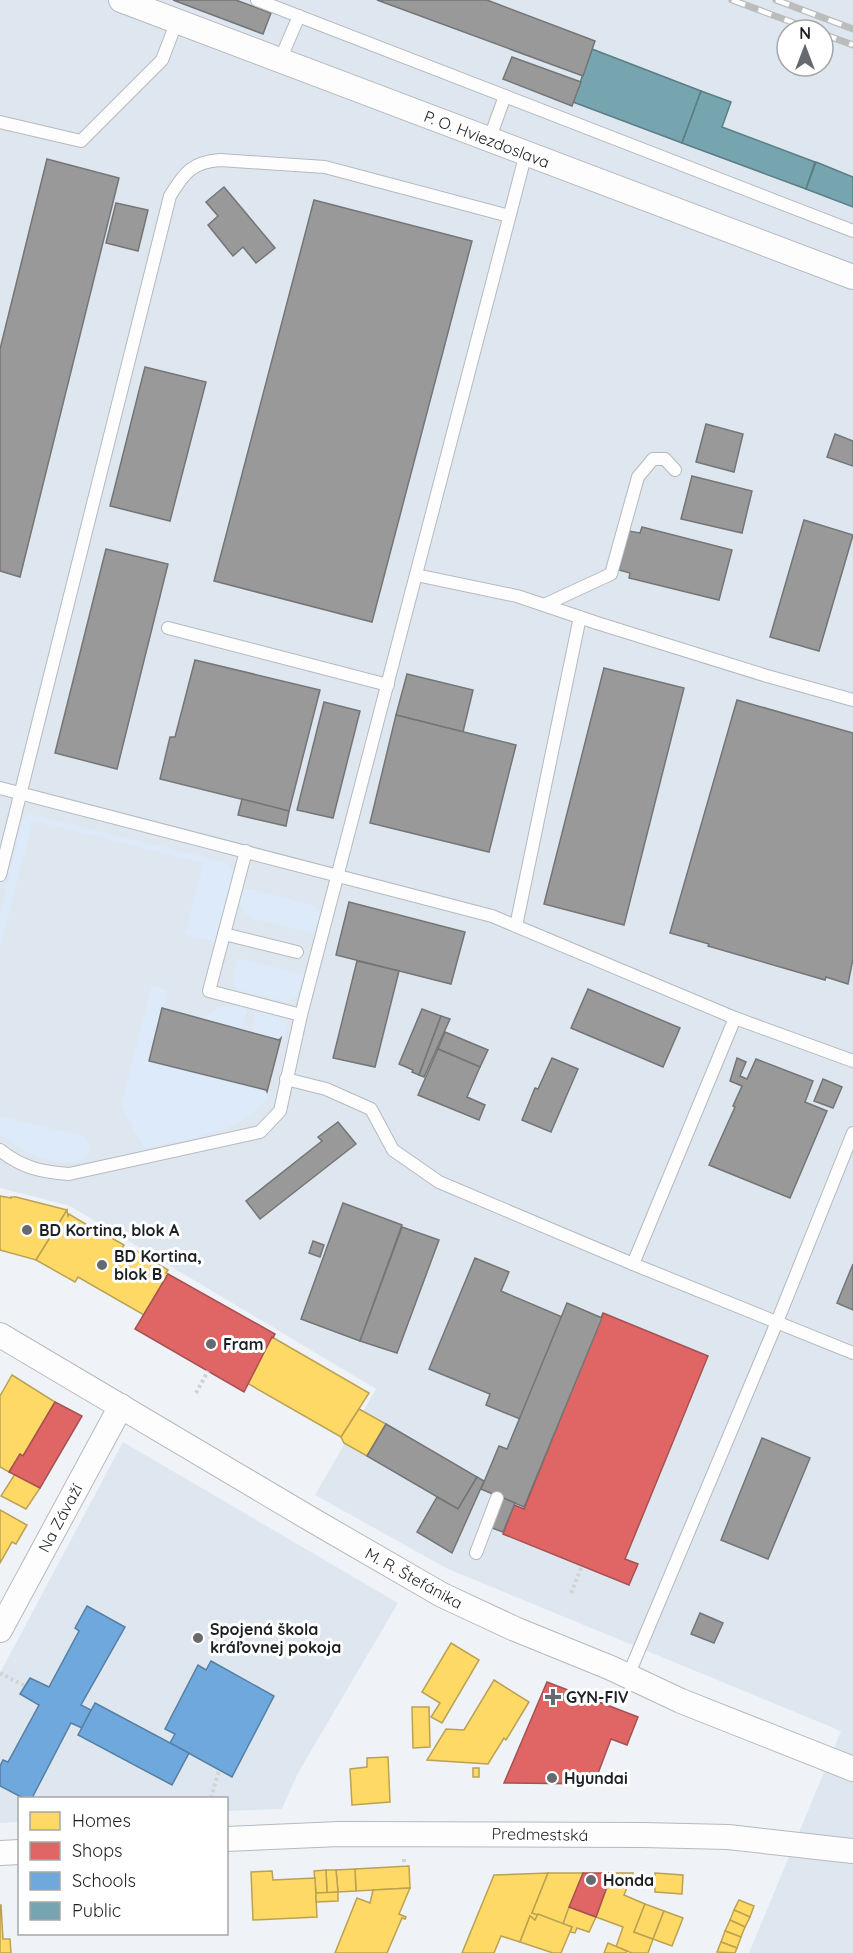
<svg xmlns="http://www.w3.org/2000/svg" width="853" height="1953" font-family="Quicksand,sans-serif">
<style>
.built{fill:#dee7f0;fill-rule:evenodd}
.green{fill:#ddeaf9}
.homes{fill:#ffd966;stroke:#bba252;stroke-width:1.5}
.shops{fill:#e06666;stroke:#a65152;stroke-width:1.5}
.schools{fill:#6fa8dc;stroke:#567fa4;stroke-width:1.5}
.public{fill:#76a5af;stroke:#5b7d85;stroke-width:1.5}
.industry{fill:#999;stroke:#747576;stroke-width:1.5}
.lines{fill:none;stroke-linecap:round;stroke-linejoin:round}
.service-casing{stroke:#b6b9bd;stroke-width:14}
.minor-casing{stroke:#b6b9bd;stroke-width:26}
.path{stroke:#d1d4d5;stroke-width:4;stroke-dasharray:3 3;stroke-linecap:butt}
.service{stroke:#fdfdfe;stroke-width:12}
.minor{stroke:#fdfdfe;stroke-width:24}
.rail-casing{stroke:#bbbcbc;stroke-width:7}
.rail{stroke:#fff;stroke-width:4.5;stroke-dasharray:14;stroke-linecap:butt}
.poi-dot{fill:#666a6e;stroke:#fff;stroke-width:2}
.labels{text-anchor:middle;stroke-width:6;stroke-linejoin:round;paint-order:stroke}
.street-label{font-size:16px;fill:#1d2023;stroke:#fff}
.poi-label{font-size:16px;font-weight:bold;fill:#1d2023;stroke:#fff;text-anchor:start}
</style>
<rect width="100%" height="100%" fill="#eff3f8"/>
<!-- built -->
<g class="built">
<path d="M0,0H853V1953H749L841,1731L448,1569L315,1495L376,1389L70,1206L0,1188ZM787,30H823V66H787Z"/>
<path d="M123,1442L398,1603L298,1773L282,1809L227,1811L226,1798H20L19,1822L0,1823V1673Z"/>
</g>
<!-- green -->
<g class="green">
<path d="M29,814L227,863L231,866L233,873L216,942L185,934L204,863L33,820L0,947V915L22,821Z"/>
<path d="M251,889L314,906L320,912L314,933L253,919C240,911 229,892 251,889Z"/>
<path d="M238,958L304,975L298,997L287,1002L238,990C229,981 235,969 238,958Z"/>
<path d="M152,986L167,990L149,1061L266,1090V1091L270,1092C252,1133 184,1139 144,1148L121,1106Z"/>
<path d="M232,1005L247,1009L242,1030L202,1019L216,1009Z"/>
<path d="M256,1011L277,1017L287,1024L284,1040L251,1032Z"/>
<path d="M0,1116L85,1137C89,1143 91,1149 87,1155C84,1161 77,1162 70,1162C44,1164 20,1151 0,1134Z"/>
</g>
<!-- homes -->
<g class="homes">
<path d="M0,1196L11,1198V1197H16L67,1210L36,1260L0,1250Z"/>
<path d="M67,1210L68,1216L69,1214L89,1226L88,1228L101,1236L103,1233L124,1245L122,1248L132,1254L135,1250L168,1270L166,1273L168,1274L144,1315L78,1277L75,1282L36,1260Z"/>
<path d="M272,1337L369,1393L341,1437L247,1383Z"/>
<path d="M12,1375L55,1402L23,1456L20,1454L9,1472L0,1467V1396Z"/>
<path d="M359,1409L386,1424L367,1456L344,1443L341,1437Z"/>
<path d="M15,1474L40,1488L26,1509L1,1496Z"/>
<path d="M0,1510L27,1525L16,1544L12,1542L0,1563Z"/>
<path d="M451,1643L479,1660L442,1723L431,1717L440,1703L422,1692Z"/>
<path d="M494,1680L529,1702L506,1740L504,1738L488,1764L427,1760L446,1729L464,1730Z"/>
<path d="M412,1707H429L430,1747L413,1748Z"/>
<path d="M388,1757L390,1802L352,1805L350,1769L367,1767V1758Z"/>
<rect x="473" y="1768" width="6" height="9"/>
<path d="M409,1866L410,1888L356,1891L355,1869Z"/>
<path d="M355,1869L356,1891L338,1892L336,1870Z"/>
<path d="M326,1870H336L338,1892L327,1893Z"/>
<path d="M326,1870L327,1893H316L314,1871Z"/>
<path d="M272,1871L273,1880L315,1878L317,1917L253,1920L251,1872Z"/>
<path d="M548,1873L532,1913L538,1914L535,1920L530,1916L520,1942L501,1936L494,1953H462L494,1875Z"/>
<path d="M548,1873H583L563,1924L532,1913Z"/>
<path d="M612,1873H633L624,1895L645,1904L634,1932L653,1939L648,1953H632L616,1947L623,1927L596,1917Z"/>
<path d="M655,1873L683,1875L682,1894L655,1892Z"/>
<path d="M410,1888L399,1914L406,1917L405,1919L402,1918L387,1953H335L357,1898L370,1903L373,1890Z"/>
<path d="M338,1892V1901L316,1902V1893Z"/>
<path d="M739,1900L754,1906L750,1917L734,1910Z"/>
<path d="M645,1904L664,1911L653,1939L634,1932Z"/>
<path d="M0,1905H1L3,1939H10L11,1953H0Z"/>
<path d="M569,1907L596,1917L589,1932L577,1928L575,1933L570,1932L572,1927L563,1924Z"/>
<path d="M734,1910L750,1917L745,1927L730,1920Z"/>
<path d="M664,1911L683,1918L672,1946L653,1939Z"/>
<path d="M538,1914L572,1927L561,1953H553L520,1942L530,1916L535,1920Z"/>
<path d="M730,1920L745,1927L741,1937L725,1931Z"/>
<path d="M725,1931L741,1937L737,1948L721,1942Z"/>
<path d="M721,1942L737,1948L735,1953L717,1952Z"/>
<path d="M608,1943L627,1951L626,1953H604Z"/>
</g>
<!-- shops -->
<g class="shops">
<path d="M168,1274L275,1334L273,1338L272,1337L244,1392L135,1329Z"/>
<path d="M603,1313L708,1356L625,1559L638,1564L629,1585L503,1534L514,1505L524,1509Z"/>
<path d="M55,1402L82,1416L40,1488L9,1472L20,1454L23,1456Z"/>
<path d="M547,1682L638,1717L627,1745L611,1739L594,1784L504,1783Z"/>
<path d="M583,1873H612L596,1917L569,1907Z"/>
</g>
<!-- schools -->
<g class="schools">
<path d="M87,1606L125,1627L81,1705L91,1710L82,1728L71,1723L32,1798H23L0,1786V1766L3,1760L8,1762L39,1705L20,1694L30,1678L49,1687L79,1631L75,1628Z"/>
<path d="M211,1661L274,1696L232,1777L170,1743L175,1734L165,1729L198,1665L206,1670Z"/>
<path d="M95,1703L189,1753L172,1785L78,1735Z"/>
</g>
<!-- public -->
<g class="public">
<path d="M592,49L701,91L682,143L573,102Z"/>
<path d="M701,91L731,102L722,127L815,162L806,189L682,143Z"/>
<path d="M816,162L853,177V207L806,189Z"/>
</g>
<!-- industry -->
<g class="industry">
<path d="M173,0H236L271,13L263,34Z"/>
<path d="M377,0H487L595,41L583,76Z"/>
<path d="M512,57L581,82L572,106L503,79Z"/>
<path d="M47,159L119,178L20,577L0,571V349Z"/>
<path d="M224,187L275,248L256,263L243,247L233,256L208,225L218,216L206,202Z"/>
<path d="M314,200L472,241L372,622L214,581Z"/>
<path d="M116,203L148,210L138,251L106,243Z"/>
<path d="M145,367L206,382L170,521L110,506Z"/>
<path d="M706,424L743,434L734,472L696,462Z"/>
<path d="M835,434L853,441V466L827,457Z"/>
<path d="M692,476L752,491L742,533L681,519Z"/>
<path d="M804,520L853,535L819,651L770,637Z"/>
<path d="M642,527L732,550L719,600L629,578L630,573L619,570L629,531L640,533Z"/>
<path d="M106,549L168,564L117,769L55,753Z"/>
<path d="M195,660L320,690L289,811L160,779L170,737H175Z"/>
<path d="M604,668L684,688L624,925L544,904Z"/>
<path d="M407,674L473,690L463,732L396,715Z"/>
<path d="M737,700L853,733V959L848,984L826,977L825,980L708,946L709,944L670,933Z"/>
<path d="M324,702L360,711L333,818L297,810Z"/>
<path d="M396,715L516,745L489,852L370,823Z"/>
<path d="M242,799L289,811L286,826L238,815Z"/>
<path d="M349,902L465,932L451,984L336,955Z"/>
<path d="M357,961L399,971L375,1067L333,1058Z"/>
<path d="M588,989L680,1028L663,1067L571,1028Z"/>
<path d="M162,1008L279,1040L281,1038L267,1092L266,1090L149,1061Z"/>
<path d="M422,1009L441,1016L419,1075L412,1072L413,1070L399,1064Z"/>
<path d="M441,1016L450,1019L424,1077L419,1075Z"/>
<path d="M445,1032L488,1050L480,1067L438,1049Z"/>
<path d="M438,1049L480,1067L467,1097L485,1105L479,1120L418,1095Z"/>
<path d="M552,1058L578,1069L551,1132L522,1120L535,1088L538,1089Z"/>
<path d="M737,1058L746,1062L740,1076L747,1079L756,1059L813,1081L805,1102L827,1111L790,1198L709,1165L735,1107L733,1106L742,1086L730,1081Z"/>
<path d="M823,1079L842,1087L833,1108L814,1101Z"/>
<path d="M338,1122L356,1144L260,1219L246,1201L322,1141L318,1137Z"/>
<path d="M343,1203L402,1225L360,1341L301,1319Z"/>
<path d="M402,1227L439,1240L397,1353L360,1341Z"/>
<path d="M313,1241L324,1245L320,1257L309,1253Z"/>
<path d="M475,1258L509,1272L501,1291L562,1317L520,1419L486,1405L490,1394L429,1369Z"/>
<path d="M853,1264V1310L837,1303Z"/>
<path d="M567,1303L602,1318L524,1507L481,1489L499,1446L507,1449Z"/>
<path d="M386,1424L477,1477L458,1509L367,1456Z"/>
<path d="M762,1438L810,1458L768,1559L721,1540Z"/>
<path d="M477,1477L484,1481L452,1553L417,1532L437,1497L458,1509Z"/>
<path d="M499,1496L515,1503L503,1532L487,1526Z"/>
<path d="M700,1613L723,1623L714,1643L691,1634Z"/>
</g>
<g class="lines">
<defs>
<g id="service">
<path d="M257,0L853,231"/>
<path d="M280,60L299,16"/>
<path d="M0,122L81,141L162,60L177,21"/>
<path d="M489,140L505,96"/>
<path d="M416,575L517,596L597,623L767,676L853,700"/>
<path d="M544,605L611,574L638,477L653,459H665L675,470"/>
<path d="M168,628L388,685"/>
<path d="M0,788L492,916L735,1018L853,1061"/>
<path d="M246,851L209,991L301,1015"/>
<path d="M0,875L170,196C184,173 192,162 220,160L325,167L509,216"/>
<path d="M516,926L580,617"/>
<path d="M224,934L297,952"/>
<path d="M286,1079L326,1089L371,1109L393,1150L439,1182L633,1264L853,1353"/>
<path d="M0,1150C22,1168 42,1172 69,1174L260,1132L280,1111L301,1015L526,153"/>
<path d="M633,1264L735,1018"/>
<path d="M476,1553L497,1498"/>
<path d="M628,1676L777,1322L853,1133"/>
</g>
<g id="minor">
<path d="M121,0L853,277"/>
<path d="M0,1335L314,1521L442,1595L515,1629L611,1668L681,1701L853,1769"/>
<path d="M0,1630L121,1406"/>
<path d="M226,1839L339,1834L643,1835L728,1837L853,1851"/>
<path d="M0,1853L20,1852"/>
</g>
</defs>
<!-- service casing -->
<use href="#service" class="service-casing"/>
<!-- minor casing -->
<use href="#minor" class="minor-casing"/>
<!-- path -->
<g class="path">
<path d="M196,1393L208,1371"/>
<path d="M571,1593L582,1566"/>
<path d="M0,1673L25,1686"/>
<path d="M211,1798L219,1770"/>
<path d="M404,1859V1866"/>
</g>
<!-- service -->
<use href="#service" class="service"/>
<!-- minor -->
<use href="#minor" class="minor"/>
<defs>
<g id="rail">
<path d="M732,0L813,30"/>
<path d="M776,0L853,29"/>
<path d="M823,34L853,45"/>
</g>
</defs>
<!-- rail casing -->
<use href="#rail" class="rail-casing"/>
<!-- rail -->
<use href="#rail" class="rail"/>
</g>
<!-- markers -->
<g class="poi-dot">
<circle cx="27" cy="1230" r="6"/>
<circle cx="102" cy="1265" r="6"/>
<circle cx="211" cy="1344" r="6"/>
<circle cx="198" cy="1638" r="6"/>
<path d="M550 1688h6v6h6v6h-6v6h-6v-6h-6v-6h6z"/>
<circle cx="552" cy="1778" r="6"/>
<circle cx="591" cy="1880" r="6"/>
</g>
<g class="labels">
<!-- street labels -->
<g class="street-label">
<text transform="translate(487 139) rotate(21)" y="6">P. O. Hviezdoslava</text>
<text transform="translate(60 1518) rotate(-62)" y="6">Na Závaží</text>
<text transform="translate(414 1578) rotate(29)" y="6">M. R. Štefánika</text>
<text transform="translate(540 1834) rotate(1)" y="6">Predmestská</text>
</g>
<!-- poi labels -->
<g class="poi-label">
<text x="39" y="1236">BD Kortina, blok A</text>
<text x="114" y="1262">BD Kortina,<tspan x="114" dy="18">blok B</tspan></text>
<text x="223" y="1350">Fram</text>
<text x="210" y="1635">Spojená škola<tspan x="210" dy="18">kráľovnej pokoja</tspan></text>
<text x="566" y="1703">GYN-FIV</text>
<text x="564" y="1784">Hyundai</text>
<text x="603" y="1886">Honda</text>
</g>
</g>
<!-- legend -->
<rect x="18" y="1797" width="210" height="138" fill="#ffffff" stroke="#a5a6a7" stroke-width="1.5"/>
<rect x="30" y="1812" width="30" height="18" fill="#ffd966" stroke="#a5a6a7" stroke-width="1.5"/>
<text x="72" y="1827" font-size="18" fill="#1d2023">Homes</text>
<rect x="30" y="1842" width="30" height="18" fill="#e06666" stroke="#a5a6a7" stroke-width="1.5"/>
<text x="72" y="1857" font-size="18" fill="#1d2023">Shops</text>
<rect x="30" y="1872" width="30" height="18" fill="#6fa8dc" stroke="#a5a6a7" stroke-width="1.5"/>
<text x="72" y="1887" font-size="18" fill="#1d2023">Schools</text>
<rect x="30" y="1902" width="30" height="18" fill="#76a5af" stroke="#a5a6a7" stroke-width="1.5"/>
<text x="72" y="1917" font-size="18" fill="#1d2023">Public</text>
<!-- north arrow -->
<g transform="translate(805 48)"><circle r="28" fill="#ffffff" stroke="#a5a6a7" stroke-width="1.5"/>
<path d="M0-4.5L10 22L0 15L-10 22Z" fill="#666a6e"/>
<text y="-9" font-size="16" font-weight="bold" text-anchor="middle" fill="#1d2023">N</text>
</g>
</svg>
